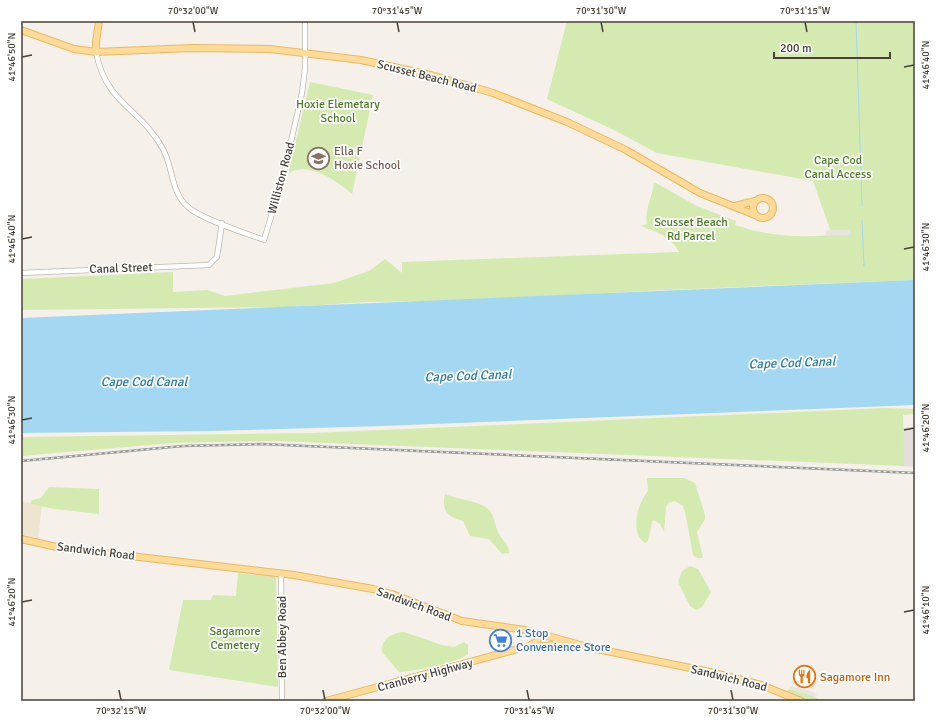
<svg xmlns="http://www.w3.org/2000/svg" width="936" height="722" font-family="Signika,sans-serif">
<style>
.industrial{fill:#e4dfda}
.education{fill:#eee4d2}
.green{fill:#d4eab1}
.parking{fill:#e6e3e0}
.water{fill:#a4d7f2}
.lines{fill:none;stroke-linecap:round;stroke-linejoin:round}
.stream{stroke:#a4d7f2;stroke-width:1}
.minor-casing{stroke:#c1b7ab;stroke-width:6}
.major-casing{stroke:#e7b864;stroke-width:8}
.minor{stroke:#fff;stroke-width:4.5}
.major{stroke:#ffdb97;stroke-width:6}
.rail-casing{stroke:#989898;stroke-width:2.5}
.rail{stroke:#fff;stroke-width:1;stroke-dasharray:3;stroke-linecap:butt}
.ticks{fill:none;stroke:#494037;stroke-width:1.5}
.labels{text-anchor:middle;stroke-width:3.5;stroke-linejoin:round;paint-order:stroke}
.street-label{font-size:12px;fill:#494037;stroke:#fff}
.park-label{font-size:12px;fill:#4d7d28;stroke:#fff}
.education-label{font-size:12px;fill:#785e54;stroke:#fff;text-anchor:start}
.shop-label{font-size:12px;fill:#366cbe;stroke:#fff;text-anchor:start}
.food-label{font-size:12px;fill:#c56008;stroke:#fff;text-anchor:start}
.water-label{font-size:13px;font-style:italic;fill:#297aa7;stroke:#fff}
.neatline{fill:none;stroke:#494037;stroke-width:1.5}
.ticks-label{font-size:10px;text-anchor:middle;fill:#494037}
</style>
<rect width="100%" height="100%" fill="#f5f0e9"/>
<!-- industrial -->
<path class="industrial" d="M915,427V467L900,466L894,428Z"/>
<!-- education -->
<path class="education" d="M21,501L42,506L38,539L21,534Z"/>
<!-- green -->
<g class="green">
<path d="M567,21H915V280L665,290L474,300L366,302L288,307L21,310V279L173,272V292L207,290L225,296L334,283L369,271L385,259L402,273V262L679,252C671,236 657,232 641,226L647,224C644,210 653,196 654,182L697,206L736,221L735,225C767,236 799,238 832,235L813,181L657,153L614,130L547,99Z"/>
<path d="M310,82L373,95L352,194C337,181 307,160 288,174Z"/>
<path d="M885,408L915,409V414L903,415L904,466L275,441L173,443L21,456V437H24L313,433Z"/>
<path d="M647,478H684L695,483L705,515V519L697,532L703,558H697L693,555L685,512L683,506L675,501L668,503L666,507L664,532L660,524L654,520L652,522L648,541L645,543C629,532 638,503 648,491Z"/>
<path d="M49,487L99,489V514L55,509L30,504L32,500L41,498Z"/>
<path d="M445,494C458,500 483,501 490,511C495,518 495,527 499,534C503,541 509,544 509,553L502,554L489,539L470,536L463,521C448,517 441,511 445,494Z"/>
<path d="M690,566L698,569L711,592L702,607L696,610L690,606L678,582L682,571Z"/>
<path d="M238,573L276,577L278,687L169,670L183,600H211L213,595L236,596Z"/>
<path d="M404,632L442,645L454,647L464,642L468,645V654C459,662 412,672 399,672L382,652C381,639 392,633 404,632Z"/>
<path d="M790,689L814,696L820,701H807L786,691Z"/>
</g>
<!-- parking -->
<g class="parking">
<path d="M826,230H850L851,235L826,236Z"/>
<path d="M813,677L816,678L814,689L791,683L794,680L811,685Z"/>
<path d="M790,686L810,691L817,694L815,697L790,689Z"/>
</g>
<!-- water -->
<path class="water" d="M915,280V405L382,426L210,431L21,433V318Z"/>
<g class="lines">
<!-- stream -->
<g class="stream">
<path d="M856,21L862,206"/>
<path d="M862,220L864,266"/>
</g>
<defs>
<g id="minor">
<path d="M96,52C106,105 142,109 163,149C173,167 171,193 188,207C201,219 245,233 264,240L283,177L302,93L305,69V21"/>
<path d="M21,273L209,265L217,257L222,223"/>
<path d="M281,574L282,701"/>
</g>
<g id="major">
<path d="M21,30L74,49L96,52L192,48L270,49L361,60L431,75L493,93L567,122L626,150L700,193L755,215"/>
<path d="M96,52V42L99,21"/>
<circle cx="763" cy="208" r="10"/>
<path d="M735,206L755,201"/>
<path d="M21,539L61,548L294,575L373,589L392,594L462,621L525,630L592,648L710,672L761,685L801,701"/>
<path d="M530,647L567,644"/>
<path d="M326,701L529,646L536,642L541,634"/>
</g>
</defs>
<!-- minor casing -->
<use href="#minor" class="minor-casing"/>
<!-- major casing -->
<use href="#major" class="major-casing"/>
<!-- minor -->
<use href="#minor" class="minor"/>
<!-- major -->
<use href="#major" class="major"/>
<defs>
<path id="rail" d="M21,461L183,446L261,444L915,473"/>
</defs>
<!-- rail casing -->
<use href="#rail" class="rail-casing"/>
<!-- rail -->
<use href="#rail" class="rail"/>
</g>
<!-- ticks -->
<path class="ticks" d="M193,22L195,32M397,22L399,32M601,22L603,32M805,22L807,32M22,57L32,55M904,67L914,65M22,239L32,237M904,249L914,247M22,420L32,418M904,430L914,428M22,602L32,600M904,612L914,610M119,690L121,700M323,690L325,700M527,690L529,700M731,690L733,700"/>
<!-- icons -->
<defs>
<symbol id="school-ring" viewBox="-11 -11 22 22"><circle r="9.5" fill="#fff" stroke="#8d6e63" stroke-width="1.5"/><path d="M0-5L7-2L0 1L-7-2ZM-4 1L0 2.5L4 1V4Q0 6-4 4Z" fill="#8d6e63"/></symbol>
<symbol id="supermarket-ring" viewBox="-11 -11 22 22"><circle r="9.5" fill="#fff" stroke="#3f7fe0" stroke-width="1.5"/><path d="M-6-5.5h2.5l.6 2H6L4.5 2H-2.5L-4.4-4H-6ZM-1.5 3.2a1.3 1.3 0 1 0 .1 0ZM3 3.2a1.3 1.3 0 1 0 .1 0Z" fill="#3f7fe0"/></symbol>
<symbol id="restaurant-ring" viewBox="-11 -11 22 22"><circle r="9.5" fill="#fff" stroke="#e8710a" stroke-width="1.5"/><path d="M-5-6h1v4h1v-4h1v4h1v-4h1v5L-1.5 .5V6h-2V.5L-5-1ZM5-6V6H3V1.5H1.5Q1.5-4 5-6Z" fill="#e8710a"/></symbol>
</defs>
<g fill-rule="evenodd">
<use href="#school-ring" x="306" y="146" width="25" height="25"/>
<use href="#supermarket-ring" x="488" y="628" width="25" height="25"/>
<use href="#restaurant-ring" x="792" y="664" width="25" height="25"/>
</g>
<g class="labels">
<!-- street labels -->
<g class="street-label">
<text transform="translate(427 76) rotate(14)" y="4">Scusset Beach Road</text>
<text transform="translate(281 178) rotate(-75)" y="4">Williston Road</text>
<text transform="translate(121 268) rotate(-2)" y="4">Canal Street</text>
<text transform="translate(96 551) rotate(7)" y="4">Sandwich Road</text>
<text transform="translate(414 604) rotate(20)" y="4">Sandwich Road</text>
<text transform="translate(282 637) rotate(-90)" y="4">Ben Abbey Road</text>
<text transform="translate(425 675) rotate(-15)" y="4">Cranberry Highway</text>
<text transform="translate(729 678) rotate(14)" y="4">Sandwich Road</text>
</g>
<!-- park labels -->
<g class="park-label">
<text x="338" y="108">Hoxie Elemetary<tspan x="338" dy="14">School</tspan></text>
<text x="838" y="164">Cape Cod<tspan x="838" dy="14">Canal Access</tspan></text>
<text x="691" y="226">Scusset Beach<tspan x="691" dy="14">Rd Parcel</tspan></text>
<text x="235" y="635">Sagamore<tspan x="235" dy="14">Cemetery</tspan></text>
</g>
<!-- education labels -->
<g class="education-label">
<text x="334" y="155">Ella F<tspan x="334" dy="14">Hoxie School</tspan></text>
</g>
<!-- shop labels -->
<g class="shop-label">
<text x="516" y="637">1 Stop<tspan x="516" dy="14">Convenience Store</tspan></text>
</g>
<!-- food labels -->
<g class="food-label">
<text x="820" y="681">Sagamore Inn</text>
</g>
<!-- water labels -->
<g class="water-label">
<text transform="translate(792 362) rotate(-2)" y="5">Cape Cod Canal</text>
<text transform="translate(468 375) rotate(-2)" y="5">Cape Cod Canal</text>
<text x="144" y="386">Cape Cod Canal</text>
</g>
</g>
<!-- border -->
<rect width="936" height="722" fill="none" stroke="#ffffff" stroke-width="44"/>
<!-- scale -->
<path d="M774 52v6h116v-6" fill="none" stroke="#494037" stroke-width="2"/>
<text x="780" y="52" font-size="12" fill="#494037" stroke="#ffffff" stroke-width="3" paint-order="stroke">200 m</text>
<rect x="22" y="22" width="892" height="678" class="neatline"/>
<g class="ticks-label">
<text x="193" y="14">70°32'00"W</text>
<text x="397" y="14">70°31'45"W</text>
<text x="601" y="14">70°31'30"W</text>
<text x="805" y="14">70°31'15"W</text>
<text transform="translate(11 57) rotate(-90)" y="4">41°46'50"N</text>
<text transform="translate(925 65) rotate(-90)" y="4">41°46'40"N</text>
<text transform="translate(11 239) rotate(-90)" y="4">41°46'40"N</text>
<text transform="translate(925 247) rotate(-90)" y="4">41°46'30"N</text>
<text transform="translate(11 420) rotate(-90)" y="4">41°46'30"N</text>
<text transform="translate(925 428) rotate(-90)" y="4">41°46'20"N</text>
<text transform="translate(11 602) rotate(-90)" y="4">41°46'20"N</text>
<text transform="translate(925 610) rotate(-90)" y="4">41°46'10"N</text>
<text x="121" y="714">70°32'15"W</text>
<text x="325" y="714">70°32'00"W</text>
<text x="529" y="714">70°31'45"W</text>
<text x="733" y="714">70°31'30"W</text>
</g>
</svg>
